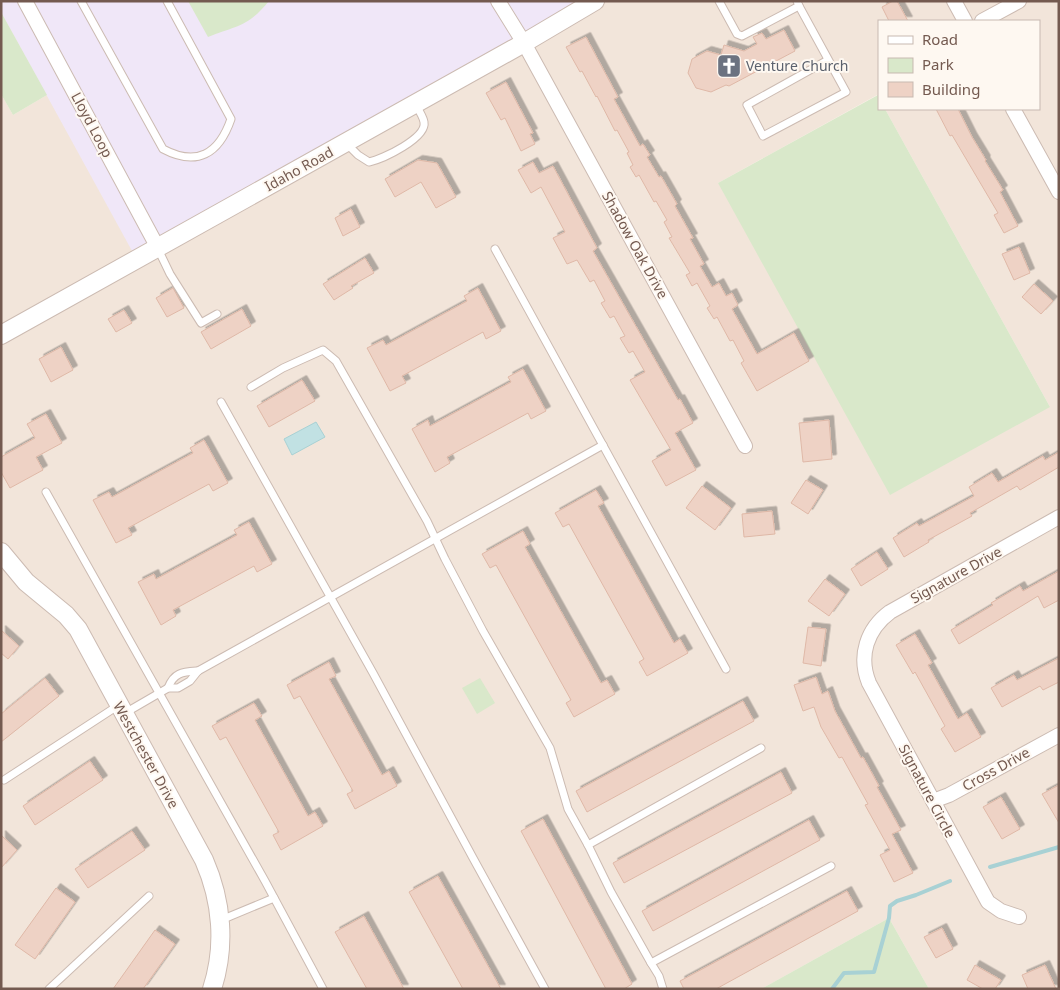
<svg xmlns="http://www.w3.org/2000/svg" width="1060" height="990" font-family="'Noto Sans',sans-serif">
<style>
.residential{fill:#f2e5da;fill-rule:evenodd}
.education{fill:#f0e7f8}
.green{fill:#d9e8ca}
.water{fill:#c1e1e3;stroke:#a8d1d4}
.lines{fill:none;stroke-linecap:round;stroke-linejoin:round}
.stream{stroke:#a8d1d4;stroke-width:4}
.building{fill:#eed2c5;stroke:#dfb8a7;filter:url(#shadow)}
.service-casing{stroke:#ccbbb2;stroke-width:9}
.minor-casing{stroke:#ccbbb2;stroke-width:16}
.tertiary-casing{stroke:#ccbbb2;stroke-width:20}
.service{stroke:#fff;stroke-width:7}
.minor{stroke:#fff;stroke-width:14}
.tertiary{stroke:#fff;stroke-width:18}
.labels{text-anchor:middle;stroke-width:4;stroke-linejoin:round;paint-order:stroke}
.worship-label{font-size:14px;fill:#5b616d;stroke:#fef8f1;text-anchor:start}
.street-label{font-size:14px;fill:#745a50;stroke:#fef8f1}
</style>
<defs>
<filter id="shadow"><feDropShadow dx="4.5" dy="-4.5" stdDeviation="0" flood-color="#0004"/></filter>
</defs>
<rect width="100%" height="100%" fill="#fbf3eb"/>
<!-- residential -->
<path class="residential" d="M593,1H1059V989H929L889,918L761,989H1V94L13,115L47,95L138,259ZM879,21H1039V109H885L1050,407L718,183L877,95L879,97Z"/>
<!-- education -->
<path class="education" d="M1,1H595L137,260L1,12Z"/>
<!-- green -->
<g class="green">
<path d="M188,1H269C248,27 236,26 208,37Z"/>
<path d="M1,12L47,95L13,115L1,94Z"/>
<path d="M878,95L879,109H885L1050,407L890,495L718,183Z"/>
<path d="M480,678L495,703L477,714L462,688Z"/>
<path d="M889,918L929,989H761Z"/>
</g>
<!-- water -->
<path class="water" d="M316,422L325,437L292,455L284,439Z"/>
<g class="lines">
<!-- stream -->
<g class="stream">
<path d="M990,867L1059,847"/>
<path d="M832,989L844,973L874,972L889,918L890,906L897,901L916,895L950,881"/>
</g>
</g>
<!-- building -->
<g class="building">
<path d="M893,1H897L908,21H889L882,7Z"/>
<path d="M784,30L795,51L729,86L726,85L711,92L696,88L688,73L692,59L707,51L721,55L724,45L744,51L757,44L753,37L762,33L766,39Z"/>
<path d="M586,37L618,97L614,99L640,146L643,144L650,155L647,157L659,177L661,176L677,204L675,206L693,238L690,239L704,264L700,266L712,287L719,283L726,296L732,293L738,305L732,309L757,354L794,333L809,361L757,391L741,363L744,361L733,340L730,341L717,317L714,319L707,308L710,306L697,283L692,286L686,275L690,273L669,238L672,237L664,222L667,220L656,201L654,202L639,175L636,177L630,167L633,165L627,153L629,152L617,130L615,131L597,96L596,97L582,71L580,72L566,47Z"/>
<path d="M506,82L533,133L530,134L535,144L521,151L505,118L501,120L486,93Z"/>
<path d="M936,109H958L972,137L986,160L985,161L1003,190L1000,192L1018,226L1004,233L994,215L998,213L952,135L950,136Z"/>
<path d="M418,160L437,163L456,197L436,208L421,182L395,197L385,179Z"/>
<path d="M533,162L539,173L553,166L597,248L593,251L678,400L680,399L693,423L675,433L696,470L666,486L652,461L671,450L630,380L645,372L633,351L629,353L620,338L625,336L614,316L610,318L601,303L605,301L594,280L590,282L577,260L567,264L553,238L565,232L541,187L531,193L518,170Z"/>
<path d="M351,209L360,227L343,236L335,218Z"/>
<path d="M1019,247L1030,273L1014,280L1002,254Z"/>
<path d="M365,258L374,273L351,286L353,288L334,300L323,284Z"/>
<path d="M1034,284L1053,301L1041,314L1022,297Z"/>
<path d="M173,288L184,308L167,317L156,298Z"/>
<path d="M478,288L501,331L486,339L483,332L402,376L406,383L390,391L367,348L383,340L386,345L467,301L464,296Z"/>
<path d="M242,309L251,326L211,349L201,332Z"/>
<path d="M124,310L132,323L116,332L108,319Z"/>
<path d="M61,347L73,370L51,382L39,359Z"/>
<path d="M523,369L546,411L531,419L528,413L447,457L450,463L435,472L412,429L428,420L430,426L511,382L508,377Z"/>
<path d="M302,380L315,401L269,427L257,406Z"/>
<path d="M46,414L62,443L36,457L43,470L10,488L1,472V457L35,438L27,424Z"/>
<path d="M829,420L832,459L803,462L799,423Z"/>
<path d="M204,440L228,483L213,491L209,484L128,528L132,535L116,543L93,500L109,492L112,497L193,453L190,448Z"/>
<path d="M1059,452V467L1020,490L1017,486L970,513L972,516L928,540L929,542L904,557L893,538L917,523L919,526L974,496L969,487L992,473L998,482L1043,456L1045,460Z"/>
<path d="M806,480L823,490L808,514L791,503Z"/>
<path d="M702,486L731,508L715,530L686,508Z"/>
<path d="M596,490L604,503L598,506L674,643L680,639L688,653L647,676L639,662L644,659L569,524L563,527L555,513Z"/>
<path d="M772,511L775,534L744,537L742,514Z"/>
<path d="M249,522L272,564L257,572L254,566L173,610L176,616L161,625L138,582L154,574L156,579L237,535L234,530Z"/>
<path d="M523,531L530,544L525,547L601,683L607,680L615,694L574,717L566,703L571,700L496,565L490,568L482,554Z"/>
<path d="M877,552L888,569L861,586L851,569Z"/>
<path d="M1059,571V600L1044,608L1038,596L959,644L951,630L993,605L991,603L1020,586L1023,591Z"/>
<path d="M825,579L845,594L829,616L808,601Z"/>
<path d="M808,627L826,629L821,666L803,663Z"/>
<path d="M1,630L19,646L8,659L1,653Z"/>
<path d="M915,634L932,663L928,665L958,719L967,713L981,737L955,752L941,729L945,726L915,672L913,674L896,645Z"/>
<path d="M1059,658V682L1043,690L1040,686L1002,707L991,688L1014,675L1017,680Z"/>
<path d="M329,662L336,676L329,679L382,775L389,771L397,786L355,809L347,794L353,791L300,696L294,699L287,685Z"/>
<path d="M816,677L822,694L828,691L835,711L861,758L863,757L879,786L877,787L901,830L892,834L913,873L894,882L880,855L890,850L865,805L868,804L842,757L839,758L821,727L814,707L803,711L794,685Z"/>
<path d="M45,678L59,696L1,742V714Z"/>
<path d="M743,701L754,721L587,812L576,791Z"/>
<path d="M254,703L262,716L255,720L308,816L315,812L323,826L281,850L273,835L279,832L226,737L220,740L212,726Z"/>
<path d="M90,761L103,780L35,825L23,806Z"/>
<path d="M781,772L792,793L624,883L613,863Z"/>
<path d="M1059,785V823L1042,794Z"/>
<path d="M1001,797L1020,829L1002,839L983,807Z"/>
<path d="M543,819L632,984L624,989H606L521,831Z"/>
<path d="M809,820L820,840L653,931L642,911Z"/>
<path d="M132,831L145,850L88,888L75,869Z"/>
<path d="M1,835L17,850L1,868Z"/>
<path d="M438,876L501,989H463L409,892Z"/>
<path d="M56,888L75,902L35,959L15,945Z"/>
<path d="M847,891L858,911L716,989H684L680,981Z"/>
<path d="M364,916L404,989H367L335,932Z"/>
<path d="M942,928L953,949L936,958L924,937Z"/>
<path d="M155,930L175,944L143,989H113Z"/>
<path d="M975,965L1001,980L995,989H983L967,980Z"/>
<path d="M1045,965L1056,989H1028L1022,975Z"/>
</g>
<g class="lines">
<defs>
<g id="service">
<path d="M81,1L163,149C197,167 219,154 231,119L167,1"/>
<path d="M719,1L737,34L742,36L799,6L797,1"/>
<path d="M799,6L846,92L763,136L747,105L828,60"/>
<path d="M346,143L358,155L369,162C383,159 427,138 424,122C423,116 418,109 415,104"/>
<path d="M158,249L170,274L201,323L217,314"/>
<path d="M495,249L726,669"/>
<path d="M251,387L283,368L323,350L336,361L427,521L445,559L483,631L550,748L568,809L588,845"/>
<path d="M221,402L373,673L473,858L545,989"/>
<path d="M46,492L265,881L323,989"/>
<path d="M168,688C174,672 183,672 198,671"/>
<path d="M125,713L168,688H178L190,681L198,671L603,445"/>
<path d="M4,780L119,705"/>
<path d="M221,920L274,898"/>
<path d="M651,963L611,892L588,845L761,748"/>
<path d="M49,989L149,896"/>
<path d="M663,989L659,976L651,963L831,866"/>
</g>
<g id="minor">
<path d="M25,1L158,248"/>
<path d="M498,1L524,43L745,446"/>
<path d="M954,1L965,21"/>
<path d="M982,21L1019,1"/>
<path d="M1013,109L1059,192"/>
<path d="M933,801L949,795L1059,735"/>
<path d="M1019,917L1001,911L988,902L869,683C858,656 867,629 890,612L1059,517"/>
</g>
<g id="tertiary">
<path d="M1,335L524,43L595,1"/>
<path d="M1,552L26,582L66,615L78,629L204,860C222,901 226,946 212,989"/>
</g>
</defs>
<!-- service casing -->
<use href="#service" class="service-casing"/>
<!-- minor casing -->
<use href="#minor" class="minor-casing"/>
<!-- tertiary casing -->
<use href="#tertiary" class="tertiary-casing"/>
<!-- service -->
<use href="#service" class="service"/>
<!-- minor -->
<use href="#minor" class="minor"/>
<!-- tertiary -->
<use href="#tertiary" class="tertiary"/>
</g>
<!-- icons -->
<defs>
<symbol id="church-square" viewBox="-11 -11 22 22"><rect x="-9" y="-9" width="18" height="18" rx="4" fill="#6b7280" stroke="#fef8f1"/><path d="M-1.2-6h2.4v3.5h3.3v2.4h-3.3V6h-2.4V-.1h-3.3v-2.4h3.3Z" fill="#fff"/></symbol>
</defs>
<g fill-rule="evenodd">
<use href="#church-square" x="715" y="52" width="28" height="28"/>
</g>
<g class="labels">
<!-- worship labels -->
<g class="worship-label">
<text x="746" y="71">Venture Church</text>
</g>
<!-- street labels -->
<g class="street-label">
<text transform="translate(92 125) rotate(62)" y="5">Lloyd Loop</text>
<text transform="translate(299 169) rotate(-29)" y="5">Idaho Road</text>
<text transform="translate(635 245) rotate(61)" y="5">Shadow Oak Drive</text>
<text transform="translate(956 575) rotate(-29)" y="5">Signature Drive</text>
<text transform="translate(146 755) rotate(61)" y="5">Westchester Drive</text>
<text transform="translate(996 769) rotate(-29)" y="5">Cross Drive</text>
<text transform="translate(927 791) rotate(62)" y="5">Signature Circle</text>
</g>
</g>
<!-- border -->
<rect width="1060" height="990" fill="none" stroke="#745a50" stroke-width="5"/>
<!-- legend -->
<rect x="878" y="20" width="162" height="90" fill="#fef8f1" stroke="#c7b9b1"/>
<rect x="888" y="36" width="25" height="8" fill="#ffffff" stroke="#c7b9b1"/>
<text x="922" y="45" font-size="15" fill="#745a50">Road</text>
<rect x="888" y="58" width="25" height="15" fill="#d9e8ca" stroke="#c7b9b1"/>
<text x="922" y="70" font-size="15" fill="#745a50">Park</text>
<rect x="888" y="82" width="25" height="15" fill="#eed2c5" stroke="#c7b9b1"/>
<text x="922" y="95" font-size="15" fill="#745a50">Building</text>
</svg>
